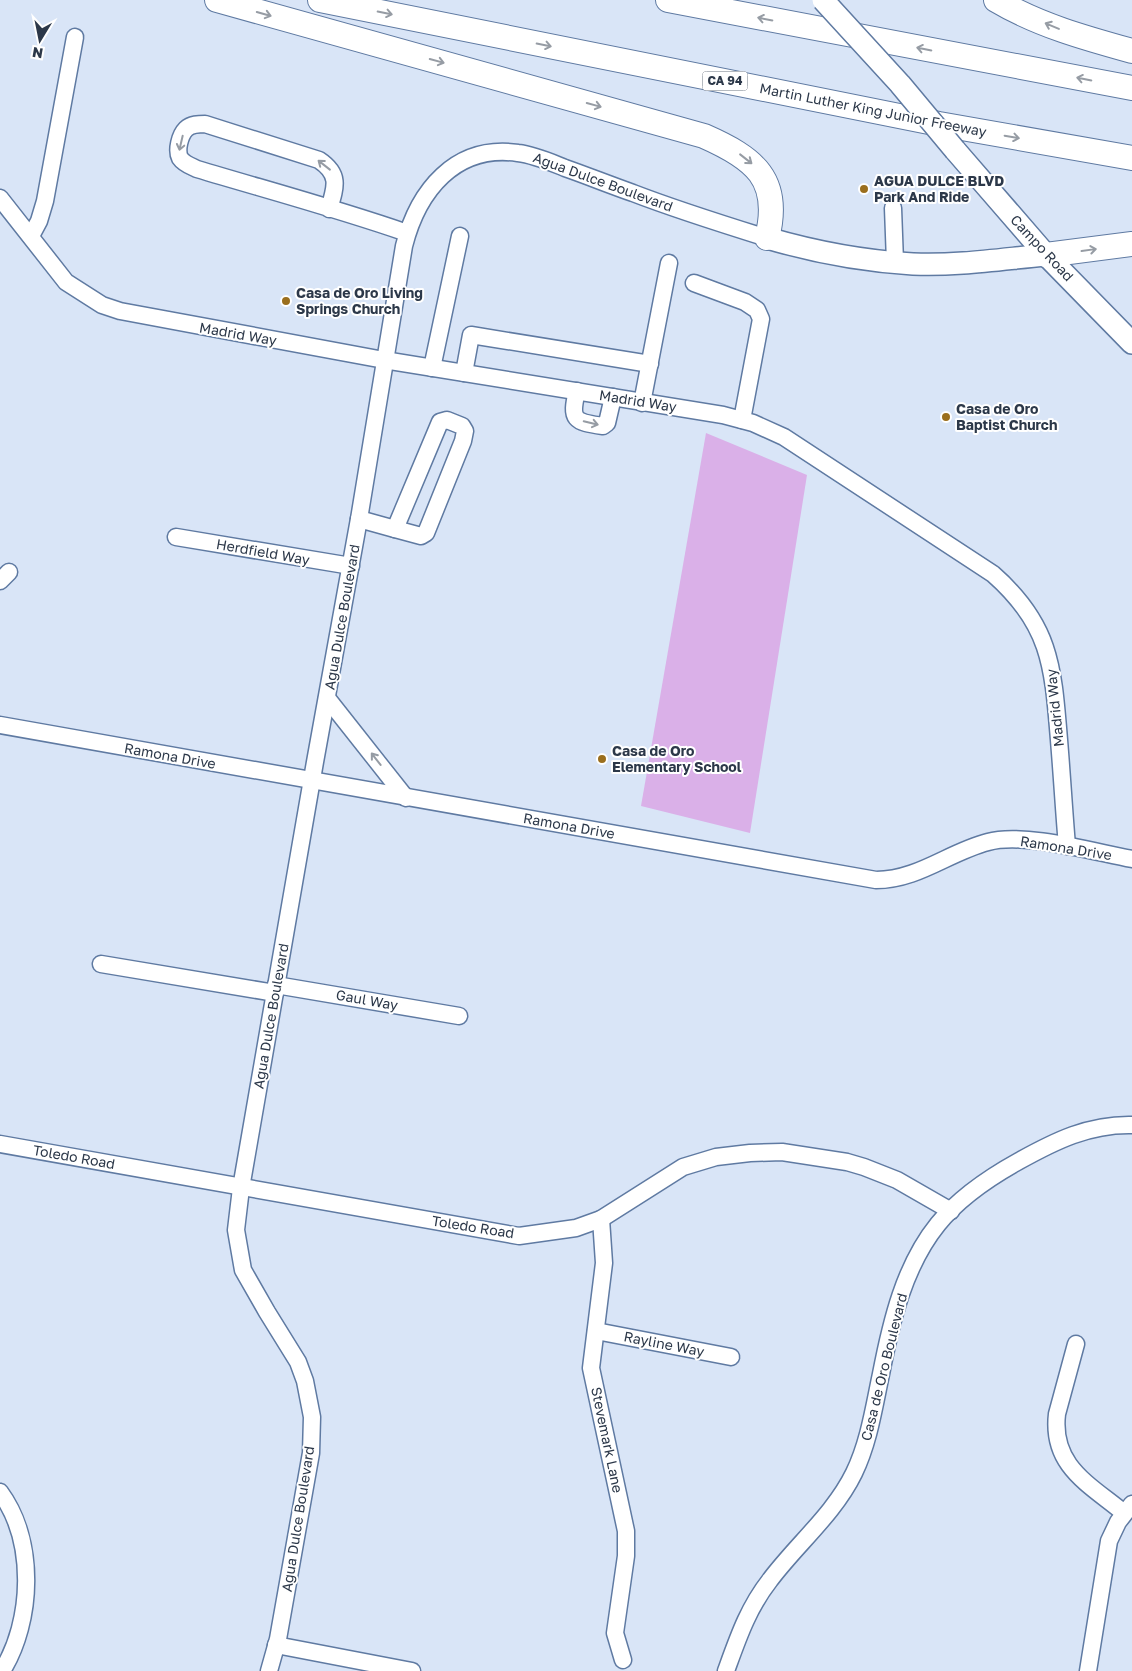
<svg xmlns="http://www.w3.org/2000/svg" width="1132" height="1671" font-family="'Golos Text',sans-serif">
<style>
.green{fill:#dab0e8}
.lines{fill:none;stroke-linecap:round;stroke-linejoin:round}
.minor-casing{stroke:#5f7aa2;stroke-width:19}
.major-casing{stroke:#5f7aa2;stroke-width:24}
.highway-casing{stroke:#5f7aa2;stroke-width:26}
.minor{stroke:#fff;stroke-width:16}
.major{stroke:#fff;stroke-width:21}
.highway{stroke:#fff;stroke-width:24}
.major-bridge-casing{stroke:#5f7aa2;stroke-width:24;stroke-linecap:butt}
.major-bridge{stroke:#fff;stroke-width:21}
.oneway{stroke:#969ca4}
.poi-dot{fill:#9a6e1d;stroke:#fff;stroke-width:2}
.labels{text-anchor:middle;stroke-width:4;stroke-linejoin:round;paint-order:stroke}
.shield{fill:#fff;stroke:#6b7480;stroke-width:1}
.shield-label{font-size:12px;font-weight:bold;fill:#2c3849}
.street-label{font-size:14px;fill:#2c3849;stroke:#fff}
.poi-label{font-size:14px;font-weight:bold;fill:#2c3849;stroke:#fff;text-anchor:start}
</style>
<rect width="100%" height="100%" fill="#d9e5f7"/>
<!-- green -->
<path class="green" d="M706,433L807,475L750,833L641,806Z"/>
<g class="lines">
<defs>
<g id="minor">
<path d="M0,198L66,282L102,305L120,311L384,360L723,415L753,423L784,437L993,574C1051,625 1053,667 1059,740C1062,776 1064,811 1067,846"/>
<path d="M893,208L895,262"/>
<path d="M329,209C336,186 340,174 319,160L205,124C199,124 191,124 186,129C180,135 176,150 180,158C184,164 191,166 197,169C267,190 338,209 407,233"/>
<path d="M31,236L39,221L45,201L75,37"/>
<path d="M694,283L745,302L757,310L761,319L742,420"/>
<path d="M432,368L460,236"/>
<path d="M464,373L471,335L650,364"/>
<path d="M577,391C570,420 574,422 603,426L607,423L613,397"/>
<path d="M642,403L669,263"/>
<path d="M447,420L462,426L465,431L463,441L426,533L421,536L395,529L440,422Z"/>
<path d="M359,519L395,529"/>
<path d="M176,537L351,566"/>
<path d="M0,581L9,572"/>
<path d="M327,698L406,798"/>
<path d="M0,725L876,880C918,880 949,852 988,842C1024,832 1094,852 1132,859"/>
<path d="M101,964L275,993"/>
<path d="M276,985L459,1016"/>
<path d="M0,1144L519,1236L576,1228L601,1219L683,1167L716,1157L750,1153L782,1152L847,1162L864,1167L897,1180L951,1211"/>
<path d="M601,1219L604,1263L591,1368L626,1531V1556L615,1633L623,1660"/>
<path d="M596,1331L731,1357"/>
<path d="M1076,1344L1057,1414C1051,1466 1089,1484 1124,1513"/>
<path d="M0,1492C36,1541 33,1621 2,1671"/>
<path d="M276,1645L412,1671"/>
<path d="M269,1671L278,1639L311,1453L312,1417L305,1381L298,1362L267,1312L243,1270L236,1230L241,1188L315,762L359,519L404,246C418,191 455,144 518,153C535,155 550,162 565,168C588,176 610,185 633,193C677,210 722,224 767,238"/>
<path d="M726,1671C738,1638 748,1608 770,1580C797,1544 834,1514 854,1473C869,1442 874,1407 881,1374C891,1322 904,1266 938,1224C959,1198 990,1177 1019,1161C1055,1141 1089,1124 1132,1125"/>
<path d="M1088,1671L1109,1541L1118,1522L1132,1504"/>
</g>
<g id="major">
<path d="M955,150L1046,255L1132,343"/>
<path d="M767,238C815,252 863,261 913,264C957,266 1002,259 1046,255"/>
</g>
<g id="highway">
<path d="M217,0L704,136C754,158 782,179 767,238"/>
<path d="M320,0L939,124L1132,158"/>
<path d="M668,0L1132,88"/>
<path d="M996,0C1038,25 1085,38 1132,51"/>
<path d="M1046,255L1132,244"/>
</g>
</defs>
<!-- minor casing -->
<use href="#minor" class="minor-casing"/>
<!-- major casing -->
<use href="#major" class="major-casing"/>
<!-- highway casing -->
<use href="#highway" class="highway-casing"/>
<!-- minor -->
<use href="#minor" class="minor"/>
<!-- major -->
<use href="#major" class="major"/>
<!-- highway -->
<use href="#highway" class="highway"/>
<defs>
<path id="major-bridge" d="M823,0L900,84L955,150"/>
</defs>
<!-- major-bridge casing -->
<use href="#major-bridge" class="major-bridge-casing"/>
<!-- major-bridge -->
<use href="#major-bridge" class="major-bridge"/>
</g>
<!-- one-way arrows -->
<defs><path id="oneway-shaft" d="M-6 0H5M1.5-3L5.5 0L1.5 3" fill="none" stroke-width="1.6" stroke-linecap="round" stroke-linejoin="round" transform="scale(1.25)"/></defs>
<g class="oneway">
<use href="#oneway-shaft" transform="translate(385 13) rotate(11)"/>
<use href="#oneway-shaft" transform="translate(264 14) rotate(16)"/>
<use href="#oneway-shaft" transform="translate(765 19) rotate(-169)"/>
<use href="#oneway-shaft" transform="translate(1052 26) rotate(-157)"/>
<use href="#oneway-shaft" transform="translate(544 45) rotate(11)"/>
<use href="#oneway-shaft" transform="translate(924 49) rotate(-169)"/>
<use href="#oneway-shaft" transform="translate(437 61) rotate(15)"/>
<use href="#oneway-shaft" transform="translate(1084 79) rotate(-169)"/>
<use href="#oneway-shaft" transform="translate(594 105) rotate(15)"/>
<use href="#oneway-shaft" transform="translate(1012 137) rotate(10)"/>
<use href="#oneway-shaft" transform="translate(181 143) rotate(103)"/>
<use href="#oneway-shaft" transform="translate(746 159) rotate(38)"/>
<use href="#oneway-shaft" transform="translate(324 165) rotate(-142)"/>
<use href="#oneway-shaft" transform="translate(1089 250) rotate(-8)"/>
<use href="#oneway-shaft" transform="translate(591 423) rotate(14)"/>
<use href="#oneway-shaft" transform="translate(376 759) rotate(-128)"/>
</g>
<!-- markers -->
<g class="poi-dot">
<circle cx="864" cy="189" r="5"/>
<circle cx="286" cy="301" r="5"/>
<circle cx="946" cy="417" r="5"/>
<circle cx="602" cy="759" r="5"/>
</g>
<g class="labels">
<!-- shield labels -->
<rect class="shield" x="702.5" y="71.5" width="45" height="19" rx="4"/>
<g class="shield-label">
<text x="725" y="85">CA 94</text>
</g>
<!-- street labels -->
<g class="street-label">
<text transform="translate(873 110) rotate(11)" y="5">Martin Luther King Junior Freeway</text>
<text transform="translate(603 182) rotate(20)" y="5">Agua Dulce Boulevard</text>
<text transform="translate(1042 248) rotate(47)" y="5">Campo Road</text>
<text transform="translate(238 334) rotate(10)" y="5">Madrid Way</text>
<text transform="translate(638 401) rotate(9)" y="5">Madrid Way</text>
<text transform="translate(263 552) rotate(10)" y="5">Herdfield Way</text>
<text transform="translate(342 617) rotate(-80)" y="5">Agua Dulce Boulevard</text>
<text transform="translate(1055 708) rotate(-96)" y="5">Madrid Way</text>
<text transform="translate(170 756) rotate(10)" y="5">Ramona Drive</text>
<text transform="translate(569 826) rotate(10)" y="5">Ramona Drive</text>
<text transform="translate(1066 848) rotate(9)" y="5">Ramona Drive</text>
<text transform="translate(367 1000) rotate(10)" y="5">Gaul Way</text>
<text transform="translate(271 1016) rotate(-80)" y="5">Agua Dulce Boulevard</text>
<text transform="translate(74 1157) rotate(10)" y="5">Toledo Road</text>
<text transform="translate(473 1227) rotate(9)" y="5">Toledo Road</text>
<text transform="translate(664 1344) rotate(11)" y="5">Rayline Way</text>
<text transform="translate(884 1367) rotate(-76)" y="5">Casa de Oro Boulevard</text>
<text transform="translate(607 1440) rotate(78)" y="5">Stevemark Lane</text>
<text transform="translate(298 1519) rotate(-81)" y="5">Agua Dulce Boulevard</text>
</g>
<!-- poi labels -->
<g class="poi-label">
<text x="874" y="186">AGUA DULCE BLVD<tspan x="874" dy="16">Park And Ride</tspan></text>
<text x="296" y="298">Casa de Oro Living<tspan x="296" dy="16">Springs Church</tspan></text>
<text x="956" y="414">Casa de Oro<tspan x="956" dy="16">Baptist Church</tspan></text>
<text x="612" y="756">Casa de Oro<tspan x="612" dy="16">Elementary School</tspan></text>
</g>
</g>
<!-- north arrow -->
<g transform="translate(40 40) rotate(190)" stroke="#ffffff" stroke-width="4" paint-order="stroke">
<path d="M0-4L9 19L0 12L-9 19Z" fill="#2c3849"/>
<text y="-8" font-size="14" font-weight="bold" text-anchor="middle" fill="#2c3849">N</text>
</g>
</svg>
